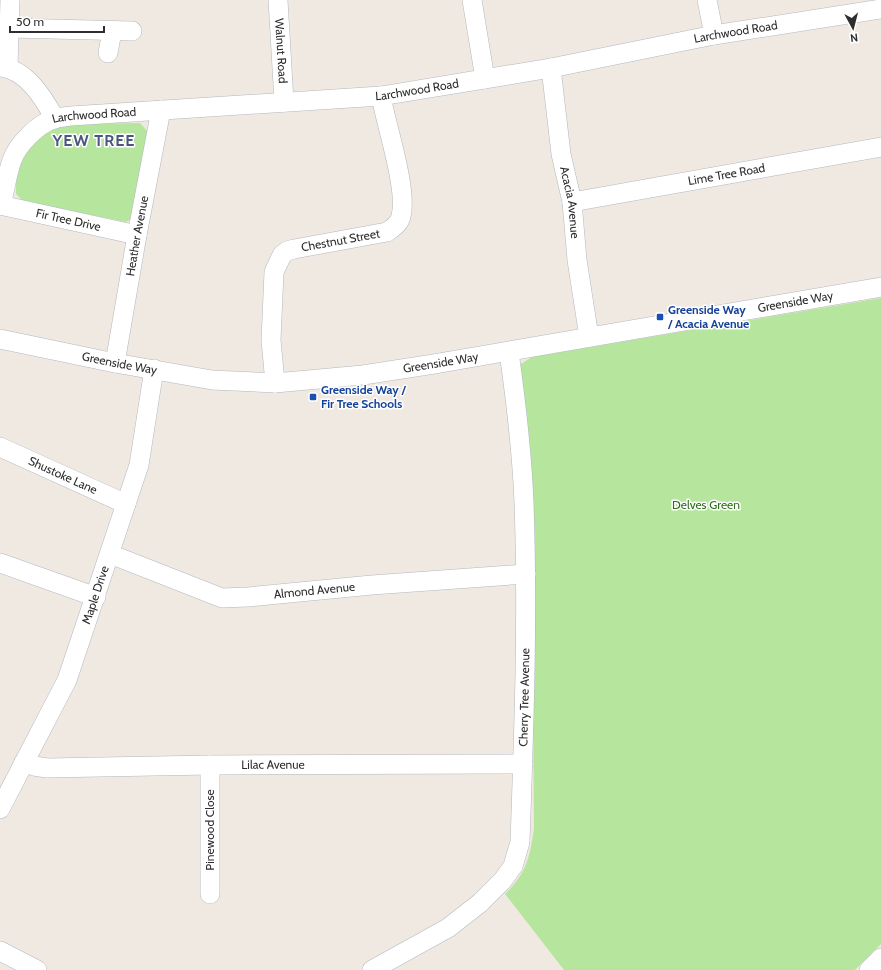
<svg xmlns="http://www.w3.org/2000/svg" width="881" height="970" font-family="Cabin,sans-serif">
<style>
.green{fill:#b6e59e}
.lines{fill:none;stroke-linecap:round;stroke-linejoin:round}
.minor-casing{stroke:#b4b7c1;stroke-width:20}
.minor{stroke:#fff;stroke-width:19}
.transit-dot{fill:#1a4fb4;stroke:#fff;stroke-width:1.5}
.labels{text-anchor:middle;stroke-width:3;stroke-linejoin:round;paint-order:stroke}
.street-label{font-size:12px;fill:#2e2e2e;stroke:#fff}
.transit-label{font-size:12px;font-weight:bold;fill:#164399;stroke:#fff;text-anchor:start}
.park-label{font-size:12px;fill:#2c6e1b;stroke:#fff}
.district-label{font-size:16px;font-weight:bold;letter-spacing:1px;fill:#4d5680;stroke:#fff}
</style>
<rect width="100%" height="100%" fill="#efe9e1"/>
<!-- green -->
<g class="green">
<path d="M140,123L148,132L134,217L126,222L23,201L16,194V178L22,157L40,135L64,124Z"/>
<path d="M881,298V944L855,970H564L505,894C527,873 530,856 534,828L531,462L518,377L521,364L532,357Z"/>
</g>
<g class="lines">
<defs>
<g id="minor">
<path id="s1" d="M278,0L284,102"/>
<path d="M472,0L485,79"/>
<path d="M707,0L714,35"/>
<path d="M10,28L132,31"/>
<path d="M108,53L112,31"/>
<path d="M0,67C26,69 43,97 55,119"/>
<path d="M8,67L10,0"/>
<path id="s2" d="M551,68L561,154L572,202L577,260L589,337"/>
<path id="s3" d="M572,202L881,147"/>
<path id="s4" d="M0,205L137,235"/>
<path id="s5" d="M1,205C5,190 7,174 12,160C18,144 37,125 53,119C59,117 65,117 71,116L381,96L551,68L714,35L881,9"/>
<path id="s6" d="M0,339L115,363L212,380L275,383L363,375L434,364L881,287"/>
<path id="s7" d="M115,363L137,235L161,110"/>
<path id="s8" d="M275,383L271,340L274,272L282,255L287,251L294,249L387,232C393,228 400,223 401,216C408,190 386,125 381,96"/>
<path id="s9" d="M0,447L126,504"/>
<path id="s10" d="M110,554L222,598L248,597L372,585L526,574"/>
<path d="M0,563L96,597"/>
<path id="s11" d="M24,762L34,766L47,768L210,765L523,764"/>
<path d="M210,765V894"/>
<path id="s12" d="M0,809L67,680L139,465L154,369"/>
<path d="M0,951L37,970"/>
<path id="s13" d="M372,970L448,928L480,903L503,880L513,866L520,842C524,729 528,616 524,503C522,452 516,402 509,352"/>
<path d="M869,970L881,958"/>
</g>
</defs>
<!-- minor casing -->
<use href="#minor" class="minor-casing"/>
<!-- minor -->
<use href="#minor" class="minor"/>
</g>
<!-- markers -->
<g class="transit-dot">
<rect x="656" y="313" width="8" height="8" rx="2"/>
<rect x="309" y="393" width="8" height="8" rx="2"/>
</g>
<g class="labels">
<!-- street labels -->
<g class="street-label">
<text dy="4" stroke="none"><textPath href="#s5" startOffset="795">Larchwood Road</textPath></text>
<text dy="4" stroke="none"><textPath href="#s1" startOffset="51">Walnut Road</textPath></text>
<text dy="4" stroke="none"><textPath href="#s5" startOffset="471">Larchwood Road</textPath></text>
<text dy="4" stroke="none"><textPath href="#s5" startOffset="147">Larchwood Road</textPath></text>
<text dy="4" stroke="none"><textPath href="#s3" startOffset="157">Lime Tree Road</textPath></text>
<text dy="4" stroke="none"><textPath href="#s2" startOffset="136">Acacia Avenue</textPath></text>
<text dy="4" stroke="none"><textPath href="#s4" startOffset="70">Fir Tree Drive</textPath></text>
<text dy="4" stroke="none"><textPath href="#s7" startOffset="129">Heather Avenue</textPath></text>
<text dy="4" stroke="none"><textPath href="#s8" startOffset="191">Chestnut Street</textPath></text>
<text dy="4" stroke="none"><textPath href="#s6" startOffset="806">Greenside Way</textPath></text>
<text dy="4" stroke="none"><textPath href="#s6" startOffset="446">Greenside Way</textPath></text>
<text dy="4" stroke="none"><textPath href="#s6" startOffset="122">Greenside Way</textPath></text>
<text dy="4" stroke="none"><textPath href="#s9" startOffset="69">Shustoke Lane</textPath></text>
<text dy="4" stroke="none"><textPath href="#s10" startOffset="213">Almond Avenue</textPath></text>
<text dy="4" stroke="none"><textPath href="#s12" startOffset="235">Maple Drive</textPath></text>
<text dy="4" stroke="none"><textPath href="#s13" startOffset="347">Cherry Tree Avenue</textPath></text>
<text dy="4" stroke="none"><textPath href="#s11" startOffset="250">Lilac Avenue</textPath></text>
<text transform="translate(210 830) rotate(-90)" y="4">Pinewood Close</text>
</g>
<!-- transit labels -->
<g class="transit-label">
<text x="668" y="314">Greenside Way<tspan x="668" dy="14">/ Acacia Avenue</tspan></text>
<text x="321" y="394">Greenside Way /<tspan x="321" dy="14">Fir Tree Schools</tspan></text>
</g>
<!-- park labels -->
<g class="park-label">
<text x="706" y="509">Delves Green</text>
</g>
<!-- district labels -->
<g class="district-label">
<text x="94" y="146">YEW TREE</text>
</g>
</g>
<!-- north arrow -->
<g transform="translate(853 28) rotate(173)" stroke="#ffffff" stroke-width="3" paint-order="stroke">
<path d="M0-3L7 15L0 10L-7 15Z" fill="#2e2e2e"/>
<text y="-6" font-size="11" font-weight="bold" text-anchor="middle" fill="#2e2e2e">N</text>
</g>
<!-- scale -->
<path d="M10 26v6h94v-6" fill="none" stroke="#2e2e2e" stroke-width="2"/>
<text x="16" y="26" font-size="12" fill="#2e2e2e" stroke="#ffffff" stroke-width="3" paint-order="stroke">50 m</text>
</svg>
